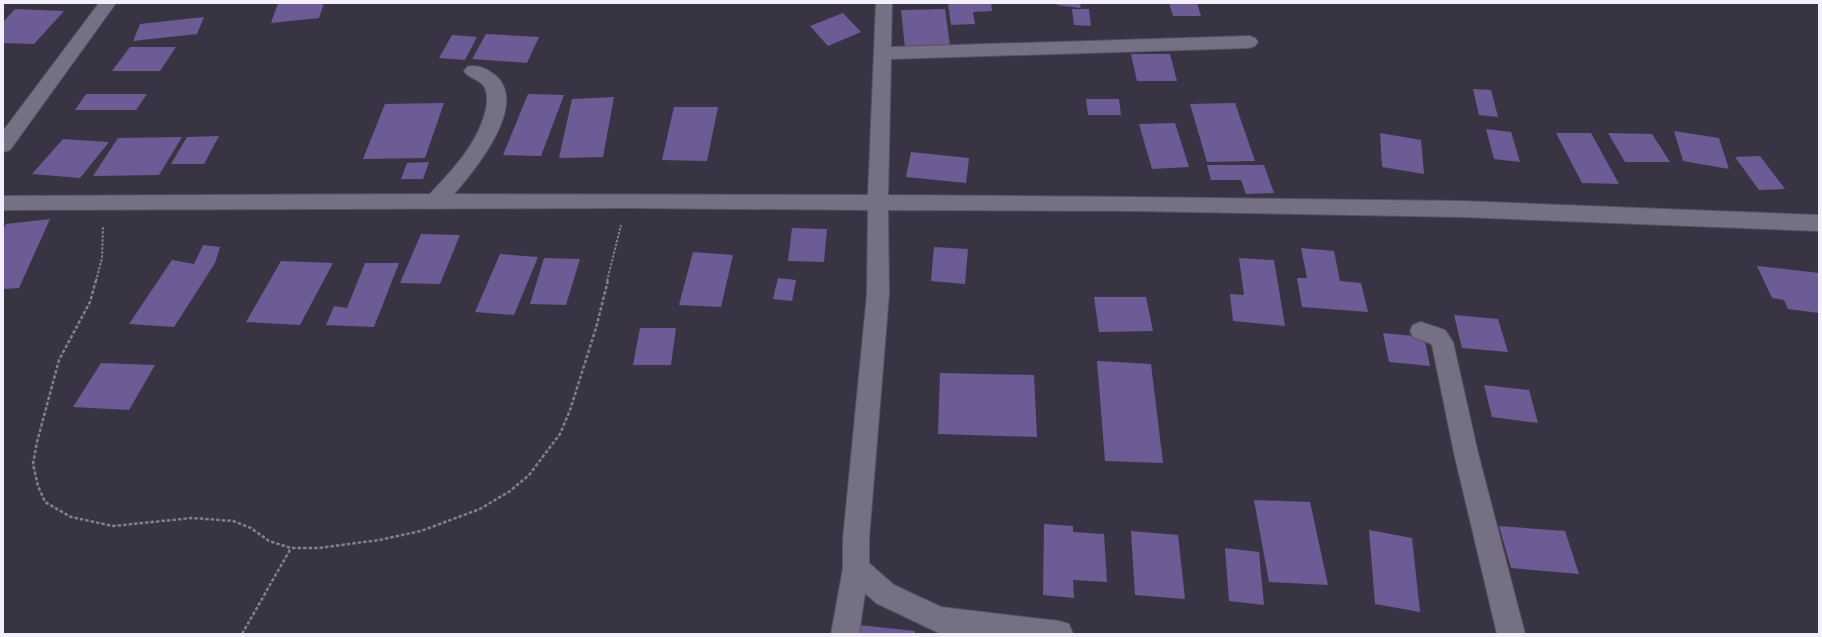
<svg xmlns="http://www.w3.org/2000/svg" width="1822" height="637" font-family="Quicksand,sans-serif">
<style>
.building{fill:#6c5b95}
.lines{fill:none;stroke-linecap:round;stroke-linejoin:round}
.minor-casing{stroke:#565261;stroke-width:2}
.path-far1{stroke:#837f8d;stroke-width:2;stroke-dasharray:2.5 1.5;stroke-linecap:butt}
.path{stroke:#837f8d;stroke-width:2.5;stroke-dasharray:3.5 2;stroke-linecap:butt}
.minor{fill:#757083;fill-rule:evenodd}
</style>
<rect width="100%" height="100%" fill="#383444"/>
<!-- building -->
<g class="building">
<path d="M278,3H324L319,18L271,23Z"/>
<path d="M948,3H991L992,11L973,12L975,24L951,25Z"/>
<path d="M1057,3H1081L1080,8L1057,5Z"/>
<path d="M1169,3H1197L1201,16H1173Z"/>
<path d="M15,9L64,11L34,44L3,43V22Z"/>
<path d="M945,9L950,46L905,48L901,10Z"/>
<path d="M1072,9H1089L1091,26L1074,25Z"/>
<path d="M843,13L861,32L828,46L810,26Z"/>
<path d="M204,17L197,34L133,41L140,24Z"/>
<path d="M486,34L539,37L527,63L472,59Z"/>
<path d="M452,35L477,37L465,60L439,58Z"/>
<path d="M130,47H176L160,71H112Z"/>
<path d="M1131,54H1170L1177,81H1137Z"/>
<path d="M1473,89L1491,90L1498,117L1479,115Z"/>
<path d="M86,94H147L136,110H75Z"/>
<path d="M528,94L564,95L541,156L503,155Z"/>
<path d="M614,97L603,157L559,158L572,99Z"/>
<path d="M1086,99H1119L1121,115H1088Z"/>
<path d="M444,103L425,158L363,159L385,104Z"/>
<path d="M1235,103L1255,161L1207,162L1190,104Z"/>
<path d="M674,107H718L707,161L662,160Z"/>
<path d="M1175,123L1189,167L1152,169L1139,124Z"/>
<path d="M1486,129L1511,132L1520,162L1494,159Z"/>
<path d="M1674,131L1719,138L1729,169L1683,161Z"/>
<path d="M1380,133L1421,140L1424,174L1382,167Z"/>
<path d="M1556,133H1591L1619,184L1582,183Z"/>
<path d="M1608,133L1652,134L1670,162H1625Z"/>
<path d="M219,136L204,164H171L187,137Z"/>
<path d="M182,137L159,175L93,176L118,138Z"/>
<path d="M63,139L109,142L80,178L32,174Z"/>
<path d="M911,152L969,158L966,183L906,177Z"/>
<path d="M1760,156L1785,189L1759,190L1735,157Z"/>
<path d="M429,162L423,179H401L407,163Z"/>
<path d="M1207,165H1264L1274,193L1246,194L1241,180H1211Z"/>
<path d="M50,219L19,288L3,289V230L6,224Z"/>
<path d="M792,228L827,229L824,262L788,261Z"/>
<path d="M421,234L460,235L440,284L400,283Z"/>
<path d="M203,245L220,247L215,263L174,327L129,324L172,260L194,264Z"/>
<path d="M934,247L968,249L965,284L931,281Z"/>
<path d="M1301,248L1334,251L1340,281L1361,283L1368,312L1302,307L1297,278H1307Z"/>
<path d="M693,252L733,255L721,307L679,305Z"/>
<path d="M500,254L538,257L514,315L475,312Z"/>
<path d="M544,258L580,259L566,305L530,304Z"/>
<path d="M1239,258L1274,260L1285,326L1233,321L1230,294L1244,295Z"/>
<path d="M281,261L333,263L300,325L246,322Z"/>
<path d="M365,263H399L374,327L326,325L334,306L347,308Z"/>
<path d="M1757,266L1819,273V313L1788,309L1784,300L1772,298Z"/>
<path d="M778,278L796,280L792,301L773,299Z"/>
<path d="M1094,297H1146L1153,331L1099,332Z"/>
<path d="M1454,315L1498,319L1508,352L1462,348Z"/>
<path d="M640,328H676L671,365H633Z"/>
<path d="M1383,333L1424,337L1430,366L1389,362Z"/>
<path d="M1097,361L1151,364L1163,463L1105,461Z"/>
<path d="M101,363L155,365L129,410L73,407Z"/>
<path d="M940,373L1034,375L1037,437L938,434Z"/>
<path d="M1484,385L1529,390L1538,423L1492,417Z"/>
<path d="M1254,500L1310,502L1328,585L1269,582Z"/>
<path d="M1044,524L1073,526V532L1104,534L1107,582L1073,580L1074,598L1043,595Z"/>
<path d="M1499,526L1565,531L1579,574L1511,568Z"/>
<path d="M1369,530L1412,538L1420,612L1375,604Z"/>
<path d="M1131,531L1178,535L1185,599L1135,595Z"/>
<path d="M1225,548L1259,552L1264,605L1229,601Z"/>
<path d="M859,625L915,631V634H857Z"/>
</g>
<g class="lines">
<defs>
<g id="minor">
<path d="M99,3H116L10,150L3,152V131Z"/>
<path d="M876,3H892L891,47L1249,36L1255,38L1258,42L1255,46L1249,48L891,59L888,195L1134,197L1462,201L1819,215V231L1462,217L1134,211L888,210L889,294L869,539V563L894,585L941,607L1059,621L1069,624L1073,634L939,633L876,603L865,593L859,634H831L843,568V539L867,294L868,210L627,208L3,210V196L430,194C453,169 478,144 486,109C487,103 488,95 485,88C481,79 469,79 464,71L467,67C477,64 487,69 495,75C530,104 474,171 454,194L868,195Z"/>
<path d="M1421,322L1445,330L1453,342L1478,453L1525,634H1497L1454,453L1432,345L1429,343L1413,337L1410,331L1413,325Z"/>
</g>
</defs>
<!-- minor casing -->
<use href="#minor" class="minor-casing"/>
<!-- path-far1 -->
<g class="path-far1">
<path d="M96,281L102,258L103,227"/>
<path d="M607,281L621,225"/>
</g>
<!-- path -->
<g class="path">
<path d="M96,280L90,302L59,360L37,442L33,464L38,486L45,502L71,517L113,526L192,518L233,521L251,528L269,541L291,548H319L379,540L421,531L480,509L510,491L529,475L560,434L570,410L596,328L608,280"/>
<path d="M242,634L291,548"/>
</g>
<!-- minor -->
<use href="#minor" class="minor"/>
</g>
<!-- border -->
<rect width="1822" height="637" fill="none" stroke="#f3f0fb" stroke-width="8"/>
</svg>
